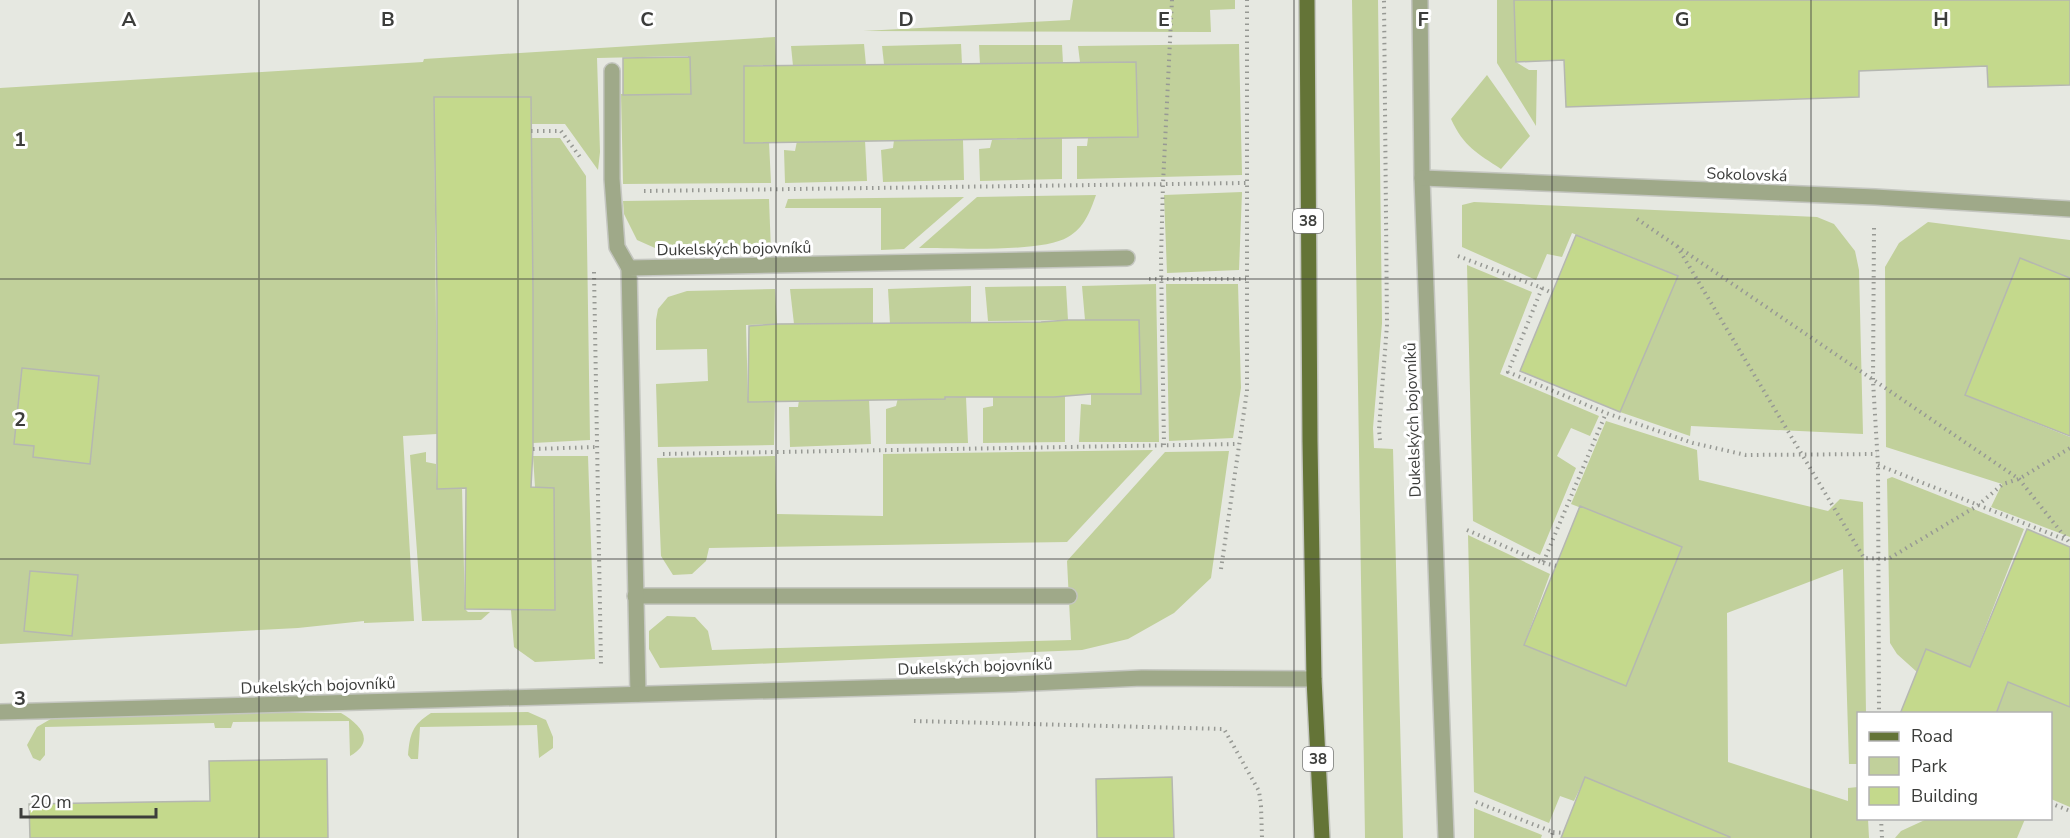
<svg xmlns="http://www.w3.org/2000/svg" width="2070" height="838" font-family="'Nunito Sans',sans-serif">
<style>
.green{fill:#c1d09b}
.building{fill:#c4d98c;stroke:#b5b7b1;stroke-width:1.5}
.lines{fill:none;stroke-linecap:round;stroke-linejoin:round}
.street-casing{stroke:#c4c6c0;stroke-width:18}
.primary-casing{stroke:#c4c6c0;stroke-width:18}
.path{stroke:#979994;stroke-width:4;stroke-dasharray:1.5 4.5;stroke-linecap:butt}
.street{stroke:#9fa989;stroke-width:15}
.primary{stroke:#647437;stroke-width:15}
.grid{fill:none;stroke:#3c3d3b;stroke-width:1.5;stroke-opacity:0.55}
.labels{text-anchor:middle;stroke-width:6;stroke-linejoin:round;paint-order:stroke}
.shield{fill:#fff;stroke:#767776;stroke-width:1.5}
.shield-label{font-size:15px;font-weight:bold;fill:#3c3d3b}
.street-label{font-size:16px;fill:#3c3d3b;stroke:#fff}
.grid-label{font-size:20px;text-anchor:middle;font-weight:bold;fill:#3c3d3b;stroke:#fff;stroke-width:6;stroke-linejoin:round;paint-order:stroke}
</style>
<rect width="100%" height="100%" fill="#e6e8e1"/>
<!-- green -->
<g class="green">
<path d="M1073,0H1235V9L1210,10L1211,32L863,31L1070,20Z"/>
<path d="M1352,0H1378L1382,323L1373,428L1374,448L1393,449L1403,838H1365Z"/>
<path d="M1497,0H1514L1516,62L1529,70H1537L1536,126L1497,63Z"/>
<path d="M775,37L776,65L744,66V141L746,143L769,142L771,183L623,184L621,94L689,91L688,56L597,58L600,152L598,170L565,124H527V97H434L437,434L403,436L414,621L364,623V621L298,628L0,644V88L423,62L424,59Z"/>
<path d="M864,44L866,65L793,66L791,46Z"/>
<path d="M961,44L962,64H884L882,46Z"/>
<path d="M1239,44L1242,175L1077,179V146H1087L1088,138L1134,137L1135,62H1080L1078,46Z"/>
<path d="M979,45H1062L1063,63L980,64Z"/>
<path d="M1487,75L1530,136L1501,169C1477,153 1464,147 1451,119Z"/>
<path d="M528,138H560L586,176L590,440L533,443V292Z"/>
<path d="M1062,138V179L980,181L979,149L990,148L992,140Z"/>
<path d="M865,140L867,181L785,183L784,150L795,151L797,141Z"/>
<path d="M894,140H963L964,180L883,182L881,150L893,148Z"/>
<path d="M1242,192L1239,270L1167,273L1164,195Z"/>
<path d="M1096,195C1090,212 1084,228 1068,237C1042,253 953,248 919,248L977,197Z"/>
<path d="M964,197L904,249L881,250V208H785L788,199Z"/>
<path d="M769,199L771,252L655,248L637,240L624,214L623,201Z"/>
<path d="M1474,202L1817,217L1834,224L1855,251L1859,270L1863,434L1691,426L1690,436L1620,412L1676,275L1572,233L1562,257L1547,254L1536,280L1462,247V205Z"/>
<path d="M1928,222L2070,240V278L2020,258L1965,395L2070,437V537L1991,507L2002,484L1886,447L1885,267L1899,243Z"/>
<path d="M1467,265L1532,292L1500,374L1599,416L1590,436L1571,428L1557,456L1576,468L1540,555L1473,521Z"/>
<path d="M1156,284L1159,442H1079L1081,404L1091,405V394H1138L1139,320H1085L1082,286Z"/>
<path d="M1166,284H1238L1241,388L1233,438L1169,441Z"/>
<path d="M971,286V322L890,324L888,289Z"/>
<path d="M1066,286L1068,320L988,321L985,287Z"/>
<path d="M873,288V323L794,324L790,289Z"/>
<path d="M775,289L777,324L746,325L748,399L775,400L774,445L658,447L656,384L708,381L707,349L656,350V320L658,309L668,297L687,291Z"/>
<path d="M1065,396V442L983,443V408L993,406V397Z"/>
<path d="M966,397L968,443L886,444V409L896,406L898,398Z"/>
<path d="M869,399L871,444L790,447L789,407H798L799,400Z"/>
<path d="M1606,421L1697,450L1699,480L1828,511L1840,499L1863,502L1866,713L1858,714V764H1849L1843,569L1727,613L1728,762L1848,801V788L1858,787V818L1868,819L1869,838H1679L1686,819L1585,778L1574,801L1560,796L1549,823L1474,792L1468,535L1550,574L1524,645L1626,686L1682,547L1571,504Z"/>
<path d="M1153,450L1067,542L709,548L706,561L692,574L673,575L661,556L657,458L775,456L777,514L883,516V454Z"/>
<path d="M1229,451L1211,578L1174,613L1128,639L1082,650L660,668L649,649V631L667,616L695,617L708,631L712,650L1071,640L1067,561L1165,452Z"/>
<path d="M426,452V462L436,464L437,488H462L465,609L468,612H490L481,620L422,621L410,455Z"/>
<path d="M533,456H588L595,659L535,662L514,647L511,610L554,488L535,487Z"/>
<path d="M1892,477L2024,529L1970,667L1926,649L1917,672L1897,654L1890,643L1887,479Z"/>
<path d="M2008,682L2070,707V807L2051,799L2050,714H1996Z"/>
<path d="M528,712L546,720L553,737V748L539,758L537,725L420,727L418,759H411L408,755C410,734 412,725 431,713Z"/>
<path d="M61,713H341C361,725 376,741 350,756L349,721L233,722L231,728H215L214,723L45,727V755L40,761L33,758L27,745L37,727Z"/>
<path d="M1474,808L1542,835L1541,838H1474Z"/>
<path d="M1927,819V818L2025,819L2017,838H1895L1901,831Z"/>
</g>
<!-- building -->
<g class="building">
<path d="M1514,0H2070V85L1988,87L1987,66L1859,71V97L1566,107L1564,60L1516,62Z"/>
<path d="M690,57L691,94L623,95V58Z"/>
<path d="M1136,62L1138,137L744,143V66Z"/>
<path d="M434,97H531L533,292V449L531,487L554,488L555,610L465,609L466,488L437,489V293Z"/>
<path d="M1576,235L1678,276L1620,412L1520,371Z"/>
<path d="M2020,258L2070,278V436L1965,395Z"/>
<path d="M1068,320H1139L1141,394H1091L1054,397H945V399L748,402L749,326L777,324L1041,322Z"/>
<path d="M22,368L99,376L90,464L33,457L34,446L14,444Z"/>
<path d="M1580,506L1682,547L1626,686L1524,645Z"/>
<path d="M2027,529L2070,547V707L2008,682L1996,714H1900L1926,649L1970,667Z"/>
<path d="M30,571L78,575L72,636L24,631Z"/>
<path d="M327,759L328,838H30L29,804L210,801L209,761Z"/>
<path d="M1172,777L1174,838H1097L1096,779Z"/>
<path d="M1585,777L1730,837V838H1561Z"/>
</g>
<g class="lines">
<defs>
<g id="street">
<path d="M1420,0L1422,178L1446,838"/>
<path d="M612,71V179L617,247L629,268"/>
<path d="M1422,178L1875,197L2070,209"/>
<path d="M635,596H1069"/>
<path d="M638,694L629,268L1127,258"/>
<path d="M0,712L1010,684L1142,678L1314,679"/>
</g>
<path id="primary" d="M1307,0L1310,442L1314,679L1322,838"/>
</defs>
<!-- street casing -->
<use href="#street" class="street-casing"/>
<!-- primary casing -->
<use href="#primary" class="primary-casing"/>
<!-- path -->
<g class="path">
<path d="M531,131H561L580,157"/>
<path d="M644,191L1247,183"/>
<path d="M1637,219L2019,479L2069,542"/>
<path d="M1874,228L1873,381L1878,465L1879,714"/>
<path d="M1677,246L1864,558L1888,559L1977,506L2003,484L2019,479L2070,448"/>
<path d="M1458,256L1542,288L1508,372L1606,413L1693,443L1746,455L1877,454"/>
<path d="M594,272L601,666"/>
<path d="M1149,279H1246"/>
<path d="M1542,288L1552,293"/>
<path d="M1380,440L1379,429L1387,325L1384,0"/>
<path d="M1164,445L1161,259L1163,184L1172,0"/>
<path d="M533,449L597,447"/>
<path d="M663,454L1239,444"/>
<path d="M1878,465L2066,540"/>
<path d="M1467,530L1543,563L1606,413"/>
<path d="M1543,563L1557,566"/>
<path d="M1221,569L1247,391V0"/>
<path d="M914,721L1224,729L1259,791L1261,806L1262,838"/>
<path d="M1476,802L1553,832L1551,838"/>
<path d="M2050,803L2070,811"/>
<path d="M1881,818L1882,838"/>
<path d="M1553,832L1563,833"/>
</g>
<!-- street -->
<use href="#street" class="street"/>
<!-- primary -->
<use href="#primary" class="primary"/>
</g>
<!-- grid -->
<path class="grid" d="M259,0V838M518,0V838M776,0V838M1035,0V838M1294,0V838M1552,0V838M1811,0V838M0,279H2070M0,559H2070"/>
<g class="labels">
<!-- shield labels -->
<g class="shield">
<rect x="1293" y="209" width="30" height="24" rx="4.5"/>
<rect x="1303" y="747" width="30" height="24" rx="4.5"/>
</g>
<g class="shield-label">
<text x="1308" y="226">38</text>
<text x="1318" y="764">38</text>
</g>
<!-- street labels -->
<g class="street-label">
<text transform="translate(1747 174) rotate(2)" y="6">Sokolovská</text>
<text transform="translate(734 248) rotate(-1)" y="6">Dukelských bojovníků</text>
<text transform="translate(1412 420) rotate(-92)" y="6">Dukelských bojovníků</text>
<text transform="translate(975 666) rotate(-2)" y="6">Dukelských bojovníků</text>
<text transform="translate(318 685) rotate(-2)" y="6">Dukelských bojovníků</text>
</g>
</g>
<g class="grid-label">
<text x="129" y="26">A</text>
<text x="388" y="26">B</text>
<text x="647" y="26">C</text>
<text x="906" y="26">D</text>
<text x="1164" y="26">E</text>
<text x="1423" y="26">F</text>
<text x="1682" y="26">G</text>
<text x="1941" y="26">H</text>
<text x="20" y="146">1</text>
<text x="20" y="426">2</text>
<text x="20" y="705">3</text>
</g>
<!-- legend -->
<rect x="1857" y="712" width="195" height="108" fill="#ffffff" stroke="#b1b1b1" stroke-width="1.5"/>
<rect x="1869" y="732" width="30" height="9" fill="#647437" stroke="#b1b1b1" stroke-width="1.5"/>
<text x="1911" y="742" font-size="18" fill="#3c3d3b">Road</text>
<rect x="1869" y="757" width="30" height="18" fill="#c1d09b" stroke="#b1b1b1" stroke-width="1.5"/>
<text x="1911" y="772" font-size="18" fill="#3c3d3b">Park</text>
<rect x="1869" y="787" width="30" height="18" fill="#c4d98c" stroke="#b1b1b1" stroke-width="1.5"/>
<text x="1911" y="802" font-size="18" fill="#3c3d3b">Building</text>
<!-- scale -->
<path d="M21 808v9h135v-9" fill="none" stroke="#3c3d3b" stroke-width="3"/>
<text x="30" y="808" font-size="18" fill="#3c3d3b" stroke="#ffffff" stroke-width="4.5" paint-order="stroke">20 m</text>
</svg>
